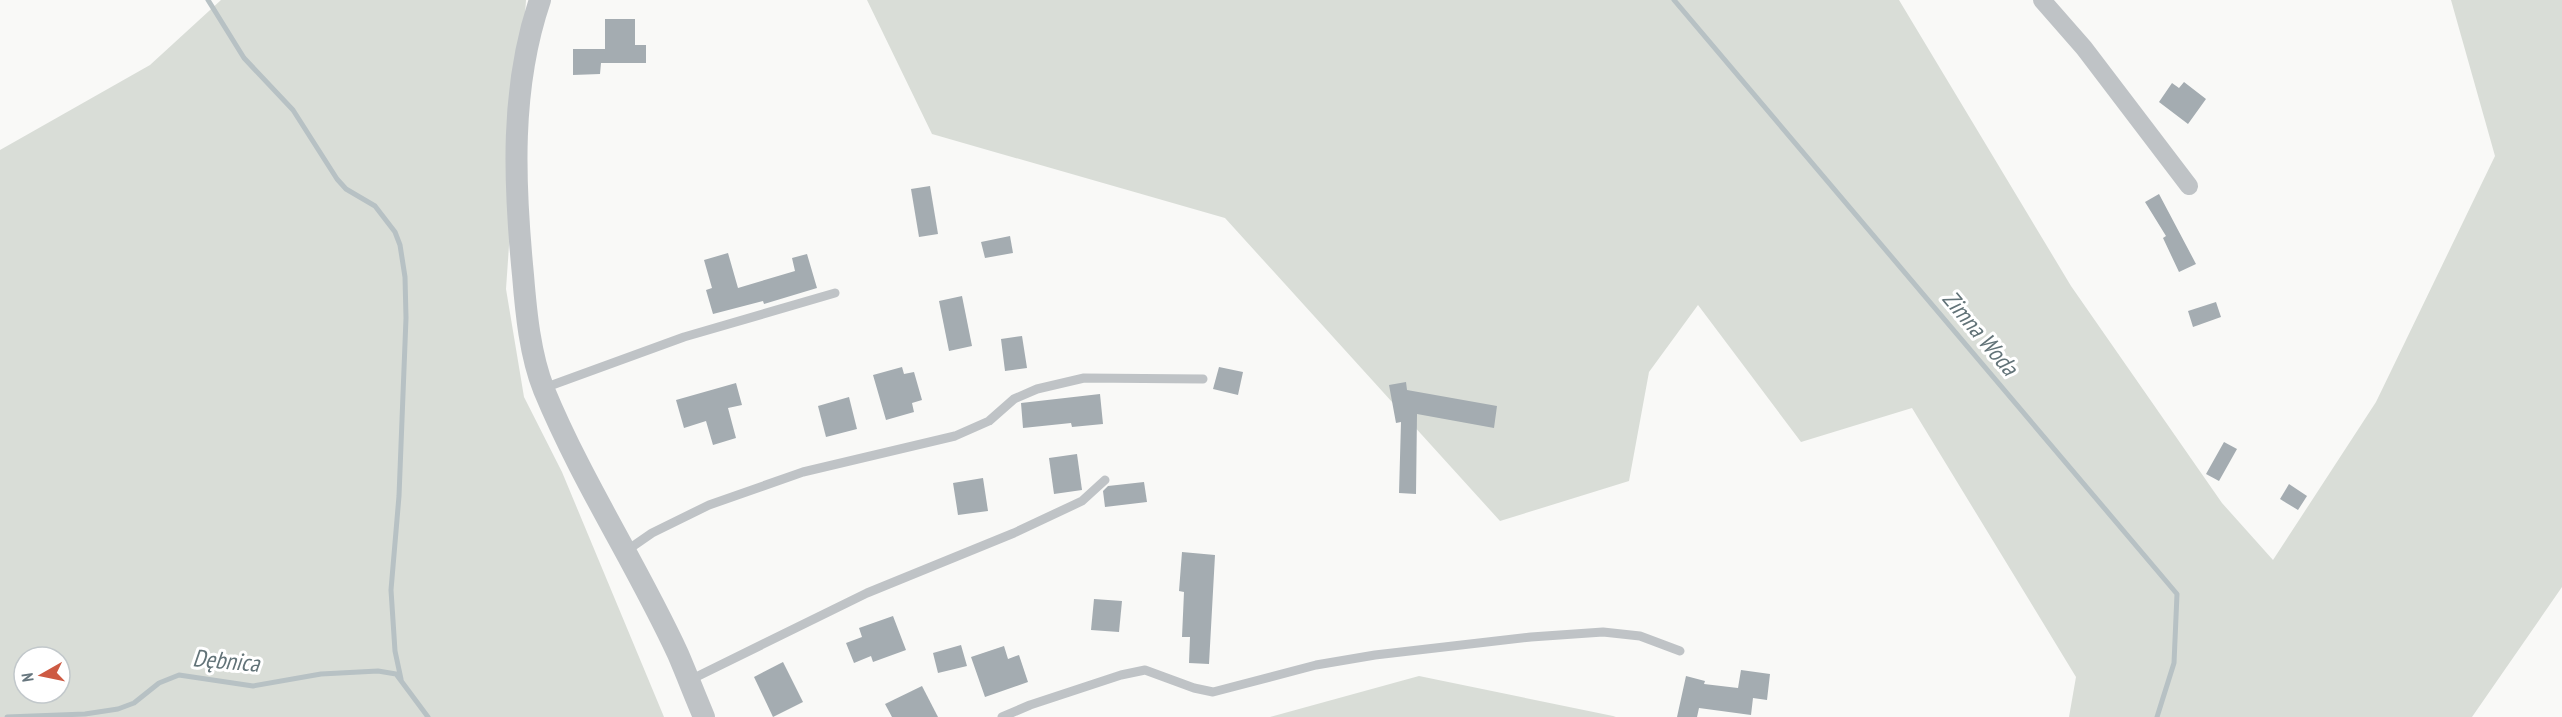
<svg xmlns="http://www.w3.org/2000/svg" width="2562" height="717" font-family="'PT Sans Narrow',sans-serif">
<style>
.green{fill:#d9ddd7;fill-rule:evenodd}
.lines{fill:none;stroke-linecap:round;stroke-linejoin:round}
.stream{stroke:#b7c1c4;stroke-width:5}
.building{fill:#a4acb1}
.service{stroke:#bfc3c6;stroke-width:9}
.minor{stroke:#bfc3c6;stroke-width:18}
.tertiary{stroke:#bfc3c6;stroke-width:22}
.labels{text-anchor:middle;stroke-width:6;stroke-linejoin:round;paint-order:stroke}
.water-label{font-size:24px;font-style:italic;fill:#627378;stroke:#fff}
</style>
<rect width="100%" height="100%" fill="#f9f9f7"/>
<!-- green -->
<g class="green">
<path d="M221,0H526L506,289L524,397L562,472L664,717H0V150L150,65ZM24,657H60V693H24Z"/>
<path d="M867,0H1899L2071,286L2222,503L2273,560L2376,402L2495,156L2451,0H2562V587L2472,717H2069L2076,677L1912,408L1801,442L1698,305L1649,372L1629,481L1500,521L1225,218L932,134Z"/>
<path d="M1419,676L1613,716L1616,717H1270Z"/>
</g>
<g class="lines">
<!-- stream -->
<g class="stream">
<path d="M208,0L244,58L293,110L337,179L346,189L375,206L395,232L400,245L405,277L406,318L399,496L391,590L395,651L401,679"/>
<path d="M1674,0L2177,594L2174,663L2157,717"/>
<path d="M7,717L85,714L118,709L134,703L159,683L179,675L253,686L321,674L378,671L396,674L428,717"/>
</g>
</g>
<!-- building -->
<g class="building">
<path d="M605,19H635V45H646V63H601L600,74L573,75V49H605Z"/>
<path d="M2184,82L2206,99L2188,124L2159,102L2172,83L2179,88Z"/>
<path d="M930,186L938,234L919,237L911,189Z"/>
<path d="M2159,194L2196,264L2179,272L2163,238L2166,236L2145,202Z"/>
<path d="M1010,236L1013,253L985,258L981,242Z"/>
<path d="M728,253L738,288L795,271L792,258L807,254L817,288L764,304L763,301L713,314L706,290L712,288L704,260Z"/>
<path d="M962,296L972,346L949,351L939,301Z"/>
<path d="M2216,302L2221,317L2193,327L2188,311Z"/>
<path d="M1022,336L1027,368L1005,371L1001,339Z"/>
<path d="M902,367L904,374L914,372L922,400L912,403L914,412L886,420L873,375Z"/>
<path d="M1219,367L1243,372L1238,395L1213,389Z"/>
<path d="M1406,382L1407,390L1497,406L1494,428L1417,414L1416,494L1399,493L1401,422L1396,423L1389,385Z"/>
<path d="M736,383L742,405L728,408L736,438L713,445L706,421L684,428L676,400Z"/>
<path d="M1100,394L1103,424L1072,427L1071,423L1023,428L1021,403Z"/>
<path d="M849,397L857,429L826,437L818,406Z"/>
<path d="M2224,442L2237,449L2219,481L2206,474Z"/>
<path d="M1077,454L1082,490L1054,494L1049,458Z"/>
<path d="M983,478L988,511L958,515L953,483Z"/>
<path d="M1144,482L1147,502L1105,507L1103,491L1108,486Z"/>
<path d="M2289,484L2307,496L2298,510L2280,499Z"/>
<path d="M1182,552L1215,555L1209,664L1189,663L1190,637H1182L1184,592L1179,591Z"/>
<path d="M1094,599L1122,601L1119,632L1091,630Z"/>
<path d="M893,616L906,650L873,662L871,656L854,663L846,643L862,637L859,628Z"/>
<path d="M961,645L967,666L938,673L933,653Z"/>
<path d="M1004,646L1008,659L1019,655L1028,682L985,697L971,657Z"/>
<path d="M783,662L803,702L773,717L754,677Z"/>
<path d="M1741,670L1770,674L1767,700L1753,698L1751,715L1699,708L1697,717H1677L1686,676L1705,681L1704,684L1738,688Z"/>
<path d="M922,686L938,717H892L885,704Z"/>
</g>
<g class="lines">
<!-- service -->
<g class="service">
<path d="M544,388L684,337L835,293"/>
<path d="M626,551L652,533L709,505L803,472L955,436L989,421L1014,399L1037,389L1084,378L1203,379"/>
<path d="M690,680L867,593L1014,533L1082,501L1105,480"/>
<path d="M1002,717L1030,705L1121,675L1145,670L1194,688L1213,692L1316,665L1375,655L1531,637L1603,632L1640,636L1680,651"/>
</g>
<!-- minor -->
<path class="minor" d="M2042,0L2084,48L2189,186"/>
<!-- tertiary -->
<path class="tertiary" d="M540,0C510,88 514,183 523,275C526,312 530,355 544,390C582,482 637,565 678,654C687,675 695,696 704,717"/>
</g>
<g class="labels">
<!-- water labels -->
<g class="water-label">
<text transform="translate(1980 333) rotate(50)" y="8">Zimna Woda</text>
<text transform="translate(226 661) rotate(5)" y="8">Dębnica</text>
</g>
</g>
<!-- north arrow -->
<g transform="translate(42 675) rotate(261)"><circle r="28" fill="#ffffff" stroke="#c2c8cb" stroke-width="1.5"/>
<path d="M0-4.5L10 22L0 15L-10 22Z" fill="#cd5a43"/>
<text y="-9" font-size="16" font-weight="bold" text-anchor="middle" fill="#67767e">N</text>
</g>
</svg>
